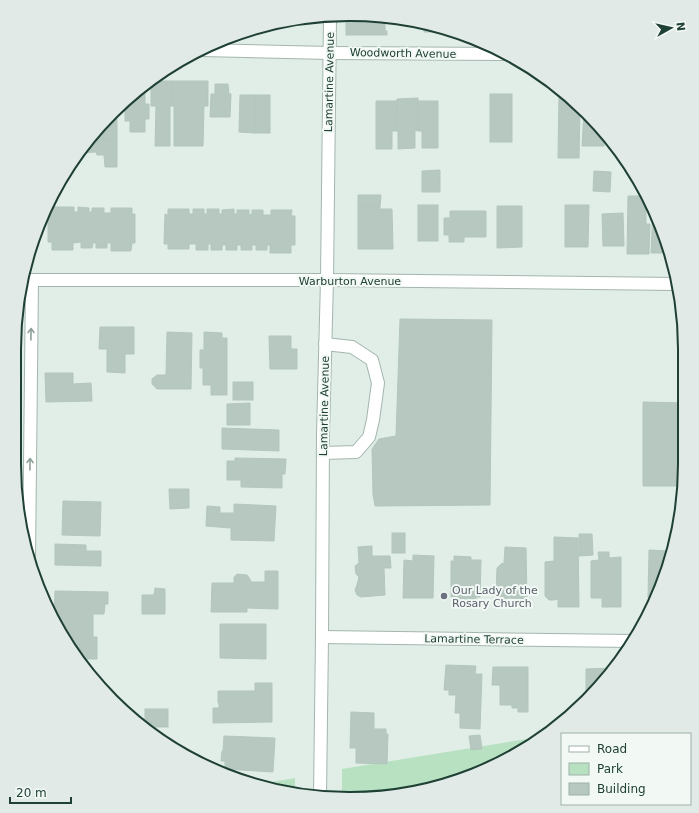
<svg xmlns="http://www.w3.org/2000/svg" width="699" height="813" font-family="'DejaVu Sans',sans-serif">
<style>
.green{fill:#b7e1c0}
.building{fill:#b6c8c0;stroke:#b3c7be}
.lines{fill:none;stroke-linecap:round;stroke-linejoin:round}
.minor-casing{stroke:#a3b6ae;stroke-width:14}
.minor{stroke:#fff;stroke-width:12}
.oneway{stroke:#8fa09a}
.worship-dot{fill:#6b7280;stroke:#f2f9f5;stroke-width:1.5}
.labels{text-anchor:middle;stroke-width:4;stroke-linejoin:round;paint-order:stroke}
.street-label{font-size:11px;fill:#1f4035;stroke:#f2f9f5}
.worship-label{font-size:11px;fill:#5b616d;stroke:#f2f9f5;text-anchor:start}
.rim{fill:none;stroke:#1f4035;stroke-width:2}
</style>
<rect width="100%" height="100%" fill="#e1ede7"/>
<!-- green -->
<g class="green">
<path d="M539,737L517,754L458,781L372,798L342,797V769Z"/>
<path d="M295,778V793L259,784Z"/>
</g>
<!-- building -->
<g class="building">
<path d="M371,15L385,17V31H387V35H346V16Z"/>
<path d="M424,23L436,25L442,28V32H424Z"/>
<path d="M151,81H173V106H170V146H155L156,106H151Z"/>
<path d="M173,81H208V106H204L203,146H174V106H173Z"/>
<path d="M215,84H228L229,94H231L230,117H210L211,94H215Z"/>
<path d="M139,90H141V92H145V104H149V119H145V132H130V121H125V104H128V97Z"/>
<rect x="490" y="94" width="22" height="48"/>
<path d="M559,94H565L567,95V97H568L580,108L579,158H558Z"/>
<path d="M240,95H255V133L239,132Z"/>
<rect x="255" y="95" width="15" height="38"/>
<path d="M418,98V131L415,130V148L398,149V131H396L397,99Z"/>
<path d="M376,101H397L396,131H392V149H376Z"/>
<path d="M418,101H438V148H422V131H418Z"/>
<path d="M117,109V141H104V123Z"/>
<path d="M584,111L602,128L605,132L604,146H582Z"/>
<path d="M104,123V141H87Z"/>
<path d="M87,141H117V167H105L104,155H97L96,152L79,153Z"/>
<path d="M440,170V192H422V171Z"/>
<path d="M594,171L611,172L610,192L593,191Z"/>
<path d="M358,195H381L380,207H358Z"/>
<path d="M628,196H646V224H650L649,254H627Z"/>
<rect x="418" y="205" width="20" height="36"/>
<path d="M565,205H589L588,247H565Z"/>
<path d="M497,206H522V247L497,248Z"/>
<path d="M52,207H74V212H78V207L89,208V212H92V208H104V213H111V208H132V214H135V243H132L131,251H111V243H107V248H96V243H93L92,248H81V242L73,243V250H52V242H48V213H52Z"/>
<path d="M358,207H380V209H392L393,249H358Z"/>
<path d="M168,209H189V214H193V209H204V214H207V209H219V214H222V210L234,209V214H237V210H249V214L252,215V210H263V215H271V210H292L291,216H295V245H291V253H270V245H267V250H256V245H252V250H241V245H237V250H226V245H222V250H211V244H208V250H196V244H189V249H168V244H164L165,214L168,215Z"/>
<path d="M653,210L667,241L670,253H651Z"/>
<path d="M450,211H486V237H464V242H449V235H444V218H450Z"/>
<path d="M623,213L624,246H603L602,214Z"/>
<path d="M400,319L492,320L490,505L375,506L373,494L372,449L379,439L396,436Z"/>
<path d="M100,327H134V354H125V373L107,372V349H99Z"/>
<path d="M167,332L192,333L191,389H157L152,384V379L157,375H166Z"/>
<path d="M204,332L222,333V338H227V395H211V385H203V368H200V350H204Z"/>
<path d="M269,336H291V349H297V369H270Z"/>
<path d="M45,373H73V384L91,383L92,401L46,402Z"/>
<rect x="233" y="382" width="20" height="18"/>
<path d="M643,402L685,403V464L683,486H643Z"/>
<path d="M250,403V425H227V404Z"/>
<path d="M222,428L279,430V451L222,449Z"/>
<path d="M235,458L286,459L285,474H282V488L241,487V480H227V461H235Z"/>
<path d="M169,489H189V508L170,509Z"/>
<path d="M63,501L101,502L100,536L62,535Z"/>
<path d="M234,504L276,506L274,541L231,540V528L206,526L207,506L220,507V513H234Z"/>
<rect x="392" y="533" width="13" height="20"/>
<path d="M579,534H592L593,555L579,556Z"/>
<path d="M554,537L578,538L579,607H558V599L554,600H549L545,596V562L554,561Z"/>
<path d="M55,544L86,545V551H101V566L55,565Z"/>
<path d="M372,546V556H390L391,568H384L385,595L361,597L357,595L355,590L357,585L359,577L356,574L355,566L359,563L358,547Z"/>
<path d="M505,547L526,548L527,599L508,598L503,600L499,598L496,595L497,568L501,564L504,563Z"/>
<path d="M669,547H673L660,592L656,598H648L649,550L669,551Z"/>
<path d="M598,552H609V558L621,557V607H602V598H591V561L599,560Z"/>
<path d="M413,555L434,556L433,598H403L404,560L413,561Z"/>
<path d="M454,556L471,557V560H481L480,597H476V599H455V597H451V561H454Z"/>
<path d="M265,571H278V609L247,608V612H211L212,583H234V577L237,574L247,575L250,579L251,582H265Z"/>
<path d="M155,588L165,589V614H142V595H154Z"/>
<path d="M55,591L108,592V604H105L104,614H93V637H97V659H80L54,620Z"/>
<path d="M220,624H266V659L220,658Z"/>
<path d="M446,665L476,666L475,674H482L480,729L460,728V713H455L456,695H449V690H444Z"/>
<path d="M493,667H528V712H518V708H512V705H500V685H492Z"/>
<path d="M613,668L587,701H586V669Z"/>
<path d="M255,683H272V722L213,723V708H219V704L218,703V691H255Z"/>
<rect x="145" y="709" width="23" height="18"/>
<path d="M351,712L374,713V729H386V734H388L387,764L356,763V748H350Z"/>
<path d="M480,735L482,749L471,750L469,736Z"/>
<path d="M224,736L275,738L273,772L225,769V761H221L222,751H223Z"/>
</g>
<g class="lines">
<defs>
<g id="minor">
<path d="M202,50L330,53L507,54"/>
<path d="M25,280H327L676,284"/>
<path d="M323,453L356,452L369,437L373,420L378,383L372,360L352,347L325,344"/>
<path d="M29,559L32,280"/>
<path d="M322,637L633,641"/>
<path d="M320,797L322,637L323,434L327,280L330,16"/>
</g>
</defs>
<!-- minor casing -->
<use href="#minor" class="minor-casing"/>
<!-- minor -->
<use href="#minor" class="minor"/>
</g>
<!-- one-way arrows -->
<defs><path id="oneway-shaft" d="M-6 0H5M1.5-3L5.5 0L1.5 3" fill="none" stroke-width="1.6" stroke-linecap="round" stroke-linejoin="round"/></defs>
<g class="oneway">
<use href="#oneway-shaft" transform="translate(31 334) rotate(-89)"/>
<use href="#oneway-shaft" transform="translate(30 464) rotate(-89)"/>
</g>
<!-- markers -->
<circle class="worship-dot" cx="444" cy="596" r="4"/>
<g class="labels">
<!-- street labels -->
<g class="street-label">
<text transform="translate(403 53) rotate(1)" y="4">Woodworth Avenue</text>
<text transform="translate(329 82) rotate(-89)" y="4">Lamartine Avenue</text>
<text x="350" y="285">Warburton Avenue</text>
<text transform="translate(324 406) rotate(-89)" y="4">Lamartine Avenue</text>
<text transform="translate(474 639) rotate(1)" y="4">Lamartine Terrace</text>
</g>
<!-- worship labels -->
<g class="worship-label">
<text x="452" y="594">Our Lady of the<tspan x="452" dy="13">Rosary Church</tspan></text>
</g>
</g>
<!-- crop -->
<path d="M0 0H699V813H0ZM349 21H350A328 328 0 0 1 678 349V464A328 328 0 0 1 350 792H349A328 328 0 0 1 21 464V349A328 328 0 0 1 349 21Z" fill="#e1eae6" fill-rule="evenodd"/>
<path class="rim" d="M349 21H350A328 328 0 0 1 678 349V464A328 328 0 0 1 350 792H349A328 328 0 0 1 21 464V349A328 328 0 0 1 349 21Z"/>
<!-- legend -->
<rect x="561" y="733" width="130" height="72" fill="#f2f9f5" stroke="#9eafa8"/>
<rect x="569" y="746" width="20" height="6" fill="#ffffff" stroke="#9eafa8"/>
<text x="597" y="753" font-size="12" fill="#1f4035">Road</text>
<rect x="569" y="763" width="20" height="12" fill="#b7e1c0" stroke="#9eafa8"/>
<text x="597" y="773" font-size="12" fill="#1f4035">Park</text>
<rect x="569" y="783" width="20" height="12" fill="#b6c8c0" stroke="#9eafa8"/>
<text x="597" y="793" font-size="12" fill="#1f4035">Building</text>
<!-- north arrow -->
<g transform="translate(671 28) rotate(82)" stroke="#f2f9f5" stroke-width="3" paint-order="stroke">
<path d="M0-3L7 15L0 10L-7 15Z" fill="#1f4035"/>
<text y="-6" font-size="11" font-weight="bold" text-anchor="middle" fill="#1f4035">N</text>
</g>
<!-- scale -->
<path d="M10 797v6h61v-6" fill="none" stroke="#1f4035" stroke-width="2"/>
<text x="16" y="797" font-size="12" fill="#1f4035" stroke="#f2f9f5" stroke-width="3" paint-order="stroke">20 m</text>
</svg>
